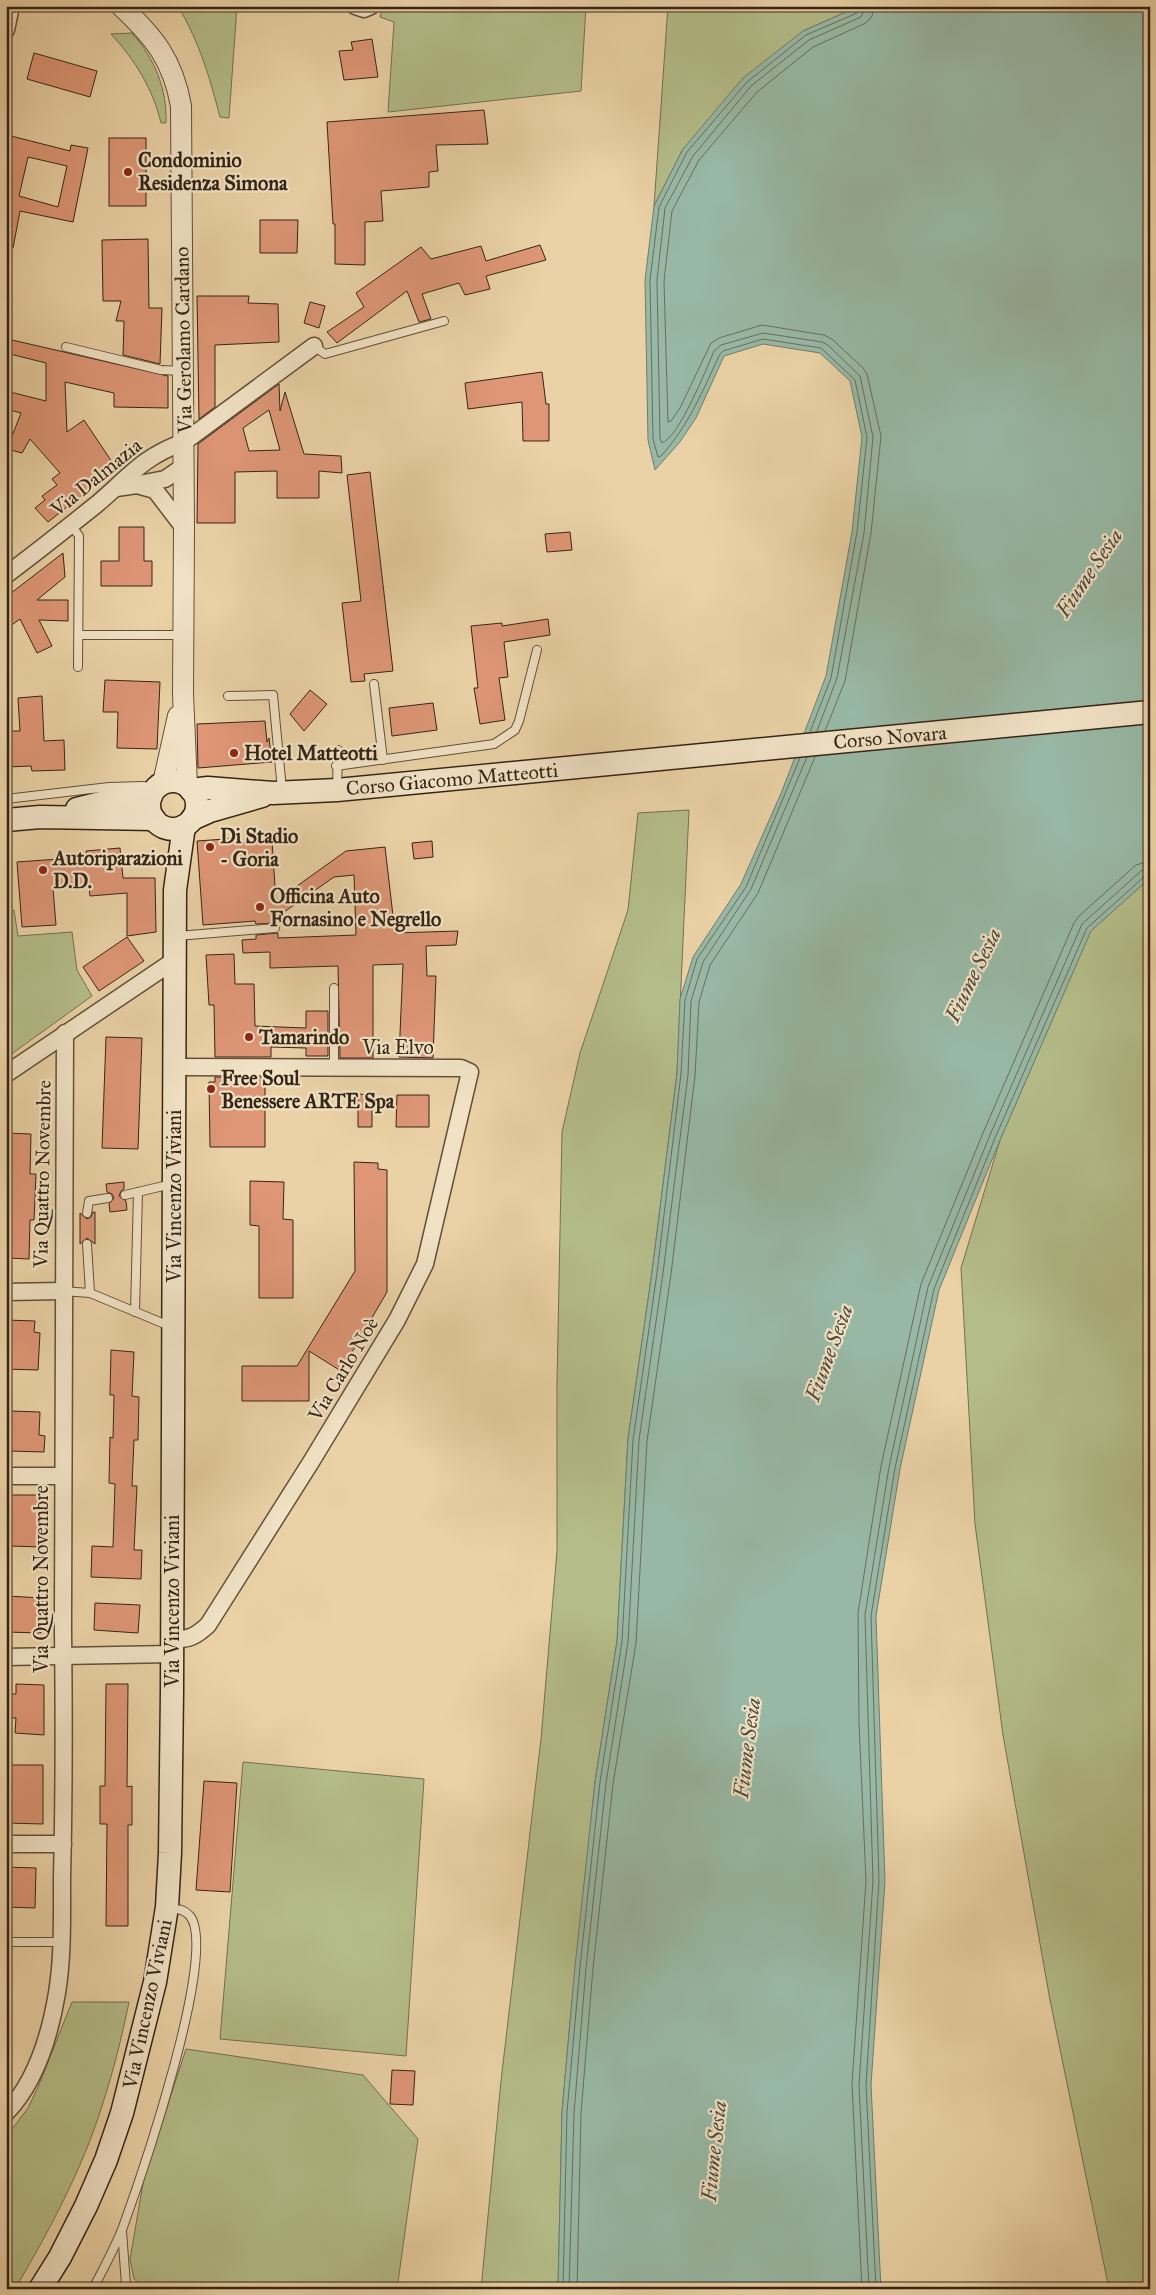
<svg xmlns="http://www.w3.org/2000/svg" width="1156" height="2295" font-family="'IM FELL Great Primer',serif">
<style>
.green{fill:#b4bd89;stroke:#747050}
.water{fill:#98b8a5;stroke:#707d6c}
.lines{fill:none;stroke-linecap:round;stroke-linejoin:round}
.shore{stroke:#666e5e;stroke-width:1}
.building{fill:#de9676;stroke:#352416;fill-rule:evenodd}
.service-casing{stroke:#62503a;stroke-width:10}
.minor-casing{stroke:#62503a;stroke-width:19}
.tertiary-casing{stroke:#62503a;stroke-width:22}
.secondary-casing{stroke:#352416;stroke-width:25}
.service{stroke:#f1e2c5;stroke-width:8}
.minor{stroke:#f1e2c5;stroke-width:16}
.tertiary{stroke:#f1e2c5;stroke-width:20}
.secondary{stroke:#f1e2c5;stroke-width:22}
.poi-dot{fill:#8f2418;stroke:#f1e2c5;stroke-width:2}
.labels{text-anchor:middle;stroke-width:4.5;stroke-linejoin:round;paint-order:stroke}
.poi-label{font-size:20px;font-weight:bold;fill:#352416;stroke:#f1e2c5;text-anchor:start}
.street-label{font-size:20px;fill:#352416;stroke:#f1e2c5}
.water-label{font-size:21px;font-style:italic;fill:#4e493a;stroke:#f1e2c5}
</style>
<rect width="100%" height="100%" fill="#ead2a6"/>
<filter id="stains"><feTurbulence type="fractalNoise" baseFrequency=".004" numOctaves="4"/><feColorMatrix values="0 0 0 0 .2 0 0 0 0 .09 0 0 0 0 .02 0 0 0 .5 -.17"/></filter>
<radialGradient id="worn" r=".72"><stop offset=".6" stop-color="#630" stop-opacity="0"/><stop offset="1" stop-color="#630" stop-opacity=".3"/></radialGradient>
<!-- green -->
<g class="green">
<path d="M178,6H237L229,118L220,117C209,75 200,44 178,6Z"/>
<path d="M383,6H586L581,91L388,112L394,22L380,17Z"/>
<path d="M668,6H860L803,31L683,149L654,206Z"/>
<path d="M132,33C155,59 167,89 166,123H161C153,89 135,60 111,34Z"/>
<path d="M689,810L677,1073L652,1272L628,1439L617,1641L595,1782L570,2022L562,2112L558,2289H481L501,2081L541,1739L557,1551V1383L562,1132L580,1053L628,910L638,813Z"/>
<path d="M1150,878V2289H1109L1050,2000L1003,1735L975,1524L961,1268L1000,1140L1091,930Z"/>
<path d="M14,910L18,936L72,932L77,970L92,996L6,1058V913Z"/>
<path d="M243,1762L424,1779L406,2056L220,2039Z"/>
<path d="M72,2002H129C122,2037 113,2072 102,2106C82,2170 49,2231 15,2289H6V2137L28,2108L38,2087Z"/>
<path d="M186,2049L363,2075L418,2139L397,2289H147L134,2279L130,2259L144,2178Z"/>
</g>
<!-- water -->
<path class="water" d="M860,6H1150V878L1091,931L1000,1140L939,1290L900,1469L876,1616L885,1881L871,2085L881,2289H558L562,2112L575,1966L595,1782L617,1641L628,1439L652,1272L677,1073L680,999L693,957L741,884L782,791L826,676L852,532L862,437L850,381L820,353L763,344L724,356L696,418L679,443L655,470L648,440L645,280L654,206L683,149L743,78L803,31Z"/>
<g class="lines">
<!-- shore -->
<g class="shore">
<path d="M817,731L837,678L864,533L873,437L860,376L828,345L822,342L763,333L721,345L714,351C706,370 679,437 662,443L660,438L657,280L665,208L693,156L751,86L809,40L861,17L866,6"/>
<path d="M825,731L845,681L871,533L881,436L867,374L863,368L833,340L824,335L762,325L719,338L711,343L680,408L671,421L668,422L664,281L672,211L699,160L757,92L813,47L866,23L872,16L874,6"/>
<path d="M810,732L831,678L857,532L867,437L855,380L821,348L763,339L723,351L720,354C702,392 689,425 661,456L658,457L653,439L650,280L659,207L687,152L747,82L806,35L857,13L860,6"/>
<path d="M563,2289L567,2112L580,1967L600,1782L622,1642L633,1440L657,1273L681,1074L685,1000L697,959L746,887L800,758"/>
<path d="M569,2289L574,2113L586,1968L606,1783L628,1642L639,1440L663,1273L688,1075L691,1001L703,962L751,889L807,757"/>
<path d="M577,2289L581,2113L593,1968L613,1784L636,1643L647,1441L671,1274L695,1076L699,1002L710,965L758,893L815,757"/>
<path d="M862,2289L852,2084L866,1881L859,1723L858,1613L881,1466L921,1284L983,1133L1074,923L1079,916L1136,865L1150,861"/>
<path d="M869,2289L859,2085L873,1881L865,1615L889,1467L928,1287L990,1135L1082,924L1141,871L1150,868"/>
<path d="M876,2289L866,2085L879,1881L871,1616L895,1468L934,1289L995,1138L1087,928L1145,876L1150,875"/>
</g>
</g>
<!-- building -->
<g class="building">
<path d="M372,39L378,77L344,80L339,51L353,50L351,42Z"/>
<path d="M34,53L97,71L90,97L27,79Z"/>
<path d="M484,110L488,144L436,145L438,171L429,172V187L381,191L383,221L365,222V265L335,264V224H333L327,122Z"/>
<path d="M11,136L70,151L71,145L88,148L73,222L20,211L13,248L6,247V155ZM28,157L67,166L58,207L19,196Z"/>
<rect x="109" y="138" width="37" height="68"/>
<path d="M260,220H298L297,253H260Z"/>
<path d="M148,239L149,308H162L160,364L123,355L124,321H116L121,301H103L102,240Z"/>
<path d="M540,245L546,260L486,276L490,289L465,295L459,283L422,294L431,319L419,322L407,291L337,343L327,332L364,307L356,293L421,247L431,259L481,246L486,261Z"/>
<path d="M197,296H249L248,303L278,304L279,342L215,345V407L199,419Z"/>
<path d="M310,302L325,306L319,328L304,323Z"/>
<path d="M12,340L168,376V408L114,407V393L65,382L67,432L84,420L116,468L48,522L35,508L45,500L42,496L57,485L52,479L60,473L30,439L22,453L7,449L21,413L6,409V391L46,401V363L10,354Z"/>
<path d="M542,372L546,404H549V441H523L522,402L468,409L465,383Z"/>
<path d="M279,384L280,411L285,392L304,454L341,456L342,473L319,471V498H277V471L235,472V523H197L198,444ZM269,410L280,450L249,451L243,428Z"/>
<path d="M370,472L393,671L364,674L365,681L351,682L342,603L361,601L347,475Z"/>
<path d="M119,527H144V561H152V586H101V561H119Z"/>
<path d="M570,532L572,550L547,552L545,534Z"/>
<path d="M63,553L65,577L37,600H68V621L39,620L52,646L37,653L20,619L6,629V597Z"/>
<path d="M548,619L550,635L504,642L508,677L499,678L505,720L480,724L474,688H478L471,626L502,623V626Z"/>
<path d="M105,680L160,682L157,749L117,748L118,712H103Z"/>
<path d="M310,690L327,704L304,731L290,714Z"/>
<path d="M42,696L44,741L64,740L65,770L32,771L31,766L6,767V731H20L18,698Z"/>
<path d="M433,703L437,730L392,736L389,708Z"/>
<path d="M265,721L267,742L269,738L272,762L198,768L197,724Z"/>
<path d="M239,838L240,843L272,841L276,901L346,851L385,847L395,933L458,931L456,945L426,946L427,976H436L433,1058L399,1057L403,964L373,965V1058H340L338,966L270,968V952L243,953L242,940L256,939V935L278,933V938L356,935L354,875L334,877L277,917V923L256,924L255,921L203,925L197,841Z"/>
<path d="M432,841L433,857L414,859L412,843Z"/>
<path d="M120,848L123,878H155L156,932L127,936V893L90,896L89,886L53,889L56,925L22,927L17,862L87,857L86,851Z"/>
<path d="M127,937L144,961L99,991L83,967Z"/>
<path d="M234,954L235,984H254L255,1026L306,1028V1011H328V1056H306V1048L271,1047V1057H215L214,1005H209L206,955Z"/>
<path d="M106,1037L142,1038L138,1149L102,1148Z"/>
<path d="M215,1077H265V1147H210L209,1082H215Z"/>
<path d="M358,1094L372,1095V1127H358Z"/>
<path d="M397,1095H429V1127H396Z"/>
<path d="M6,1133L31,1134L30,1174H36L34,1220H30L29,1259L6,1258Z"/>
<path d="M354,1162L378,1163V1169L387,1170V1292L341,1371L309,1351V1401H242V1366H297L355,1271Z"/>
<path d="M250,1181L284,1182L283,1219L293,1220V1298H259V1226L250,1225Z"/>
<path d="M124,1182V1189L121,1191L119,1196L126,1201L127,1210L110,1212L109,1204L114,1198L112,1194L107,1192L106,1184Z"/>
<path d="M93,1212H95V1244L87,1238L80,1244V1213L87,1219L91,1217Z"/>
<path d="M6,1320L35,1321L34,1332L40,1333L38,1370L6,1369Z"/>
<path d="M111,1350L134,1352L132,1396L139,1397L138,1440H134L132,1486H137L134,1550H142L141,1579L91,1577L92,1546L113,1547L115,1484L109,1483L110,1437L113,1438L114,1395H110Z"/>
<path d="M11,1411L40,1412L39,1435L45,1436L44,1452L10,1451Z"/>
<path d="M11,1495H42L41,1547L10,1546Z"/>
<path d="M6,1596L43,1598L41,1633L6,1632Z"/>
<path d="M95,1603L140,1605L138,1633L94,1630Z"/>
<path d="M16,1684L44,1685V1735L15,1733L16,1718H6V1694H16Z"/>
<path d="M106,1684H128L127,1787L132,1786V1825H128V1926H106L107,1824H100V1786H105Z"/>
<path d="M7,1765H43V1824L6,1823Z"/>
<path d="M204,1781L237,1783L230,1892L196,1890Z"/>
<path d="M6,1867L36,1868L35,1908L6,1907Z"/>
<path d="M392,2070L415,2071L413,2105L390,2104Z"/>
</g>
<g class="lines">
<defs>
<g id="service">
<path d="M314,346L325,354L444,321"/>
<path d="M66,347L161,370L183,371"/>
<path d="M71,525L79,536L78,667"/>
<path d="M79,635H182"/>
<path d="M374,684L383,760"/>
<path d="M228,696L273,695L282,790"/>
<path d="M336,766L494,744L515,730L519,721L537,650"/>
<path d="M337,788L338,750"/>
<path d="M6,799L109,787L144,786"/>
<path d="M177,936L275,928"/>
<path d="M334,1068V988"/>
<path d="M125,1195L172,1184"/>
<path d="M87,1213L89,1201L108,1198"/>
<path d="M87,1244L90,1293L172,1327"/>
<path d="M62,1291L90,1293"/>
<path d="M135,1312L138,1192"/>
<path d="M6,1942H61"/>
<path d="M122,2231L126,2285L131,2289"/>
<path d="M93,2289C103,2269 115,2248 123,2227C140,2180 219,1952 190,1916C184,1909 177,1909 169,1908"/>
</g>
<g id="minor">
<path d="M355,6L364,9L371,6"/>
<path d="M6,30L11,6"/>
<path d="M139,484L165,479L184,466"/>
<path d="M116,488L137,485L155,490L184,528"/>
<path d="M6,575C37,552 67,528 97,504C129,477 142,457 184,442L314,346"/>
<path d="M6,1074L175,960"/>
<path d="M6,1292L62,1291"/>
<path d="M6,1476H62"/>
<path d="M172,1639C189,1640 196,1636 208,1625L311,1462L397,1320L425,1264L470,1072L461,1068L175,1067"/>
<path d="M6,1657L172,1654"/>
<path d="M6,1844H63"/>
<path d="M6,2113C36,2082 50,2035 57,1993C63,1956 62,1917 62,1878C64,1796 64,1714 63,1631C62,1432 63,1233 65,1033"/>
</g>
<g id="tertiary">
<path d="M121,6C154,37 173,60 181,106L184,528L183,694L187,786"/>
<path d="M163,783L178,716"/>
</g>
<g id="secondary">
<circle cx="173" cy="805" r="24"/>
<path d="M191,790L208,788L273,793L337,790L1150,712"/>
<path d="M77,809L109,801L151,796"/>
<path d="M192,819L210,811L262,796"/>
<path d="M6,820L40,817L154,819"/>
<path d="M40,2289L60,2257L86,2206L106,2160L122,2113L155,1982L167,1907L170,1853L172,1691L175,890L184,826"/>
</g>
</defs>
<!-- service casing -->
<use href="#service" class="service-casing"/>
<!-- minor casing -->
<use href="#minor" class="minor-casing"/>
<!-- tertiary casing -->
<use href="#tertiary" class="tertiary-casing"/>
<!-- secondary casing -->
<use href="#secondary" class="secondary-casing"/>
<!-- service -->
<use href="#service" class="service"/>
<!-- minor -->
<use href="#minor" class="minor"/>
<!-- tertiary -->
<use href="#tertiary" class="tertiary"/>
<!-- secondary -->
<use href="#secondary" class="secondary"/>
</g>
<!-- markers -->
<g class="poi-dot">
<circle cx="128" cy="172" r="5"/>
<circle cx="234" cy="753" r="5"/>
<circle cx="210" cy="847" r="5"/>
<circle cx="43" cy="870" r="5"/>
<circle cx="260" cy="907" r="5"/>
<circle cx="249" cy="1037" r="5"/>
<circle cx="211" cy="1089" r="5"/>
</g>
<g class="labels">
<!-- poi labels -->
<g class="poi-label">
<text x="138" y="167">Condominio<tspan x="138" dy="23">Residenza Simona</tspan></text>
<text x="244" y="760">Hotel Matteotti</text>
<text x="220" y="843">Di Stadio<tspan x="220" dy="23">- Goria</tspan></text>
<text x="53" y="865">Autoriparazioni<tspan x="53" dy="23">D.D.</tspan></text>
<text x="270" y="903">Officina Auto<tspan x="270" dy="23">Fornasino e Negrello</tspan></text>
<text x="259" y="1044">Tamarindo</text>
<text x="221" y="1085">Free Soul<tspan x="221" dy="23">Benessere ARTE Spa</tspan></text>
</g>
<!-- street labels -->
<g class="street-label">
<text transform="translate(183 340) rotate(-91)" y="7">Via Gerolamo Cardano</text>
<text transform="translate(96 477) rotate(-39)" y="7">Via Dalmazia</text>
<text transform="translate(890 737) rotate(-5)" y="7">Corso Novara</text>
<text transform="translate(452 779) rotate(-5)" y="7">Corso Giacomo Matteotti</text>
<text x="398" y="1054">Via Elvo</text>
<text transform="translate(42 1174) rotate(-89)" y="7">Via Quattro Novembre</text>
<text transform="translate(174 1196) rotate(-90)" y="7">Via Vincenzo Viviani</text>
<text transform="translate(343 1369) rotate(-59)" y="7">Via Carlo Noè</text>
<text transform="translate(41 1579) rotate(-90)" y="7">Via Quattro Novembre</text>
<text transform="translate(172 1601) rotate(-90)" y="7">Via Vincenzo Viviani</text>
<text transform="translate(147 2004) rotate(-78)" y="7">Via Vincenzo Viviani</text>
</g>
<!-- water labels -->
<g class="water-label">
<text transform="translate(1089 573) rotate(-56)" y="7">Fiume Sesia</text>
<text transform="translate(973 975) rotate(-64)" y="7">Fiume Sesia</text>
<text transform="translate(829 1353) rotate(-70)" y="7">Fiume Sesia</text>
<text transform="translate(747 1748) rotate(-83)" y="7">Fiume Sesia</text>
<text transform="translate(714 2151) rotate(-84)" y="7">Fiume Sesia</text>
</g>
</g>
<!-- margin -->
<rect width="1156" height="2295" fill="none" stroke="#ead2a6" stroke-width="25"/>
<rect x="8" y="8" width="1141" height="2280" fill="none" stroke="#352416" stroke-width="2.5"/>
<rect x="12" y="12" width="1131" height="2270" fill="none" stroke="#352416"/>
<rect width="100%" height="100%" filter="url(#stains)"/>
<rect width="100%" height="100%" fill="url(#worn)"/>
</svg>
